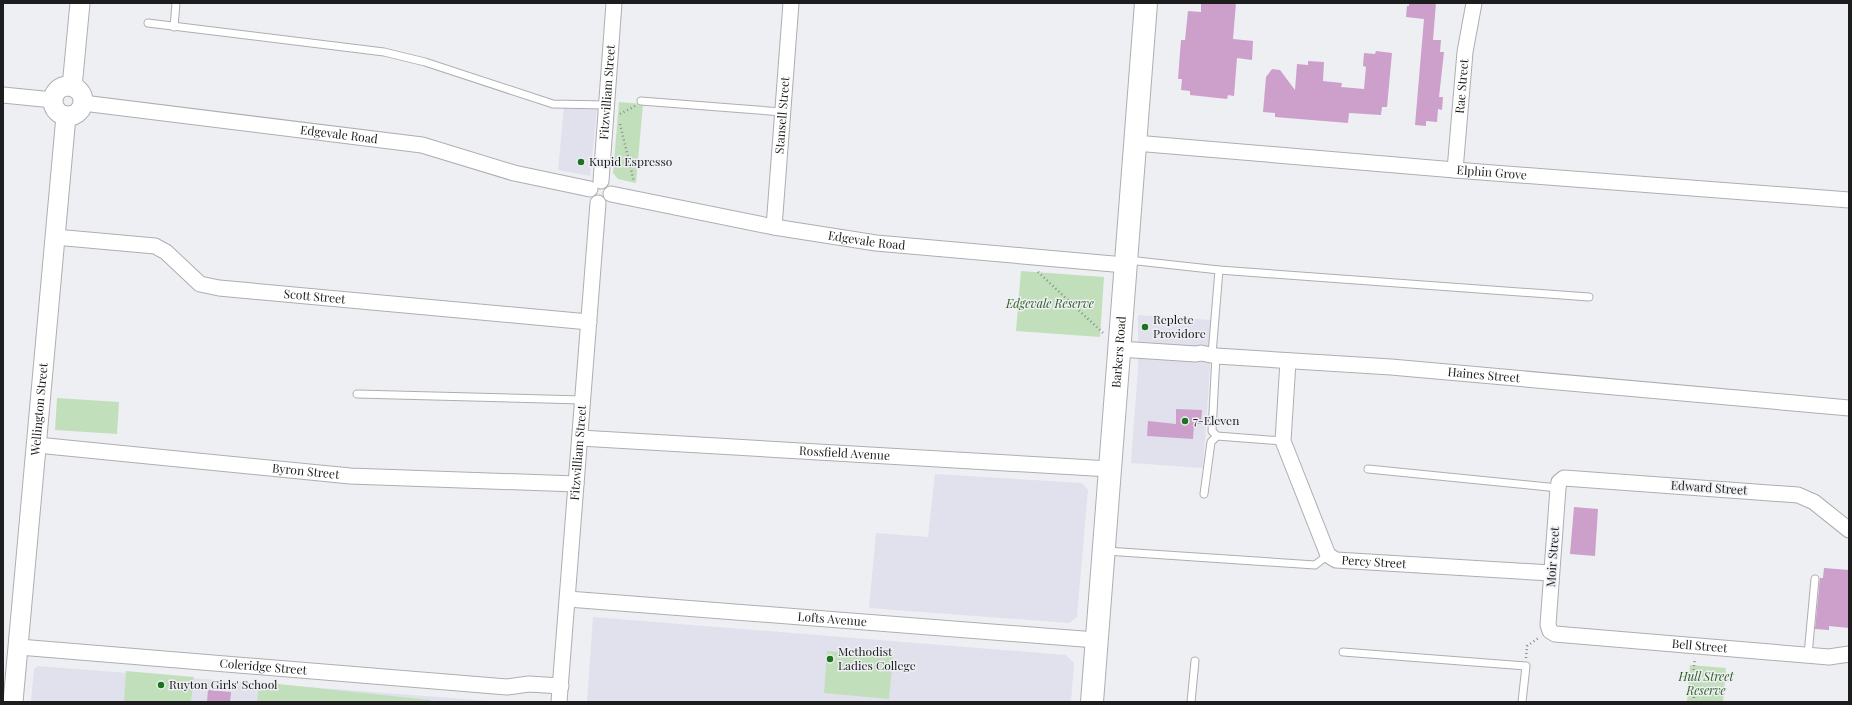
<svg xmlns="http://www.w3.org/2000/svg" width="1852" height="705" font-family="'Playfair Display',serif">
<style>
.built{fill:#e0e1ec}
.green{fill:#c2dfbb}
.building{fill:#cd9fcb}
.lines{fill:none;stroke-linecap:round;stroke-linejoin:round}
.service-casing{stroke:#aeaeb2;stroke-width:9}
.minor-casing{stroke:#aeaeb2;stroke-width:17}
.tertiary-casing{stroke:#aeaeb2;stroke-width:21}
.primary-casing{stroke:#aeaeb2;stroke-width:24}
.path{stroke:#8b8c8f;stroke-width:2.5;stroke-dasharray:1 3;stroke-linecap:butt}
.service{stroke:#fff;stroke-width:7}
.minor{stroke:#fff;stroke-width:15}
.tertiary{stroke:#fff;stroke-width:19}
.primary{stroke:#fff;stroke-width:22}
.poi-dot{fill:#1c7421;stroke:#eeeff3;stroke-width:1.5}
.labels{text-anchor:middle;stroke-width:3;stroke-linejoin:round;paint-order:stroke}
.street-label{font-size:12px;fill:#1d1d1f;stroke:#eeeff3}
.poi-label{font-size:12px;fill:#1d1d1f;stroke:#eeeff3;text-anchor:start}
.park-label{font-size:12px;font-style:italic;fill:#2d6020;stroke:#eeeff3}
</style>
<rect width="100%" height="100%" fill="#eeeff3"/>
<!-- built -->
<g class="built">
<path d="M564,107L597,108L590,176L558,170Z"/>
<path d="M1138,315L1211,320L1210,368L1203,468L1131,463L1138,368Z"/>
<path d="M935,474L1082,483L1088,490L1077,617L1069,623L869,608L876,533L928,537Z"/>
<path d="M593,617L1066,655L1074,663L1071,702H587Z"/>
<path d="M38,666L503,702H31L34,669Z"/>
</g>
<!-- green -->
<g class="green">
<path d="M619,102L643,104L636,183L618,179L613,173Z"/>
<path d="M1021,271L1104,277L1100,337L1016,331Z"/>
<path d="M57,398L119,402L117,434L55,430Z"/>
<path d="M827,651L893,656L889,699L824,693Z"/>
<path d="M1690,665L1726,668L1723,702H1687Z"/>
<path d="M126,671L194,677L191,702H124Z"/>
<path d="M259,682L430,700V702H257Z"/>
</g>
<!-- building -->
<g class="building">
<path d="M1201,3H1236L1233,39L1253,41L1252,60L1237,58L1234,96L1228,95L1227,99L1190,95V91L1181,90L1182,79H1178L1181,40H1185L1188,11L1201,12Z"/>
<path d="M1409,3H1436L1433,40H1441L1440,52H1444L1439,97H1443L1442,110L1438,109L1437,122L1426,121V126L1415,125L1424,19L1406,17L1407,6H1409Z"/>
<path d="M1376,51L1392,53L1387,107H1382L1381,115L1349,113L1348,123L1275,117V113L1263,112L1266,77L1272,69L1280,70L1295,90L1297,64L1308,65V61L1324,62L1323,81L1342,83L1341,87L1364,89L1366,67L1363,66L1364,53L1375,54Z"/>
<path d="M1176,409L1202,410L1201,424H1194L1193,439L1147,436L1148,421L1176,424Z"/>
<path d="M1574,507L1598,509L1595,556L1570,554Z"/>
<path d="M1824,568L1849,570V628L1829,626V630L1815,629L1820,578H1823Z"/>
<path d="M208,690L231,692L230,702H207Z"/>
</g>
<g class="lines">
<defs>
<g id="service">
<path d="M148,23L384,52L425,62L553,104L607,105"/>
<path d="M174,27L176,3"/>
<path d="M641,101L782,112"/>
<path d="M1128,260L1219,270L1589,297"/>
<path d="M1212,354L1219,270"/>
<path d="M1216,356L1212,431L1217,436L1283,441"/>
<path d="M357,394L583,400"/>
<path d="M1368,469L1558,488"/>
<path d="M1204,494L1211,442L1217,436"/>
<path d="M1106,551L1315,565L1328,555"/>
<path d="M1343,652L1526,666L1522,702"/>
<path d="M1808,655L1815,579"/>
<path d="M1191,702L1195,661"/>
</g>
<g id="minor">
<path d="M3,95L53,100"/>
<path id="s1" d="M83,103L422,145L514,173L590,189"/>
<path id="s2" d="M1135,143L1455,170L1849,200"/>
<path id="s3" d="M1455,170L1465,52L1474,3"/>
<path id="s4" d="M601,181L614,3"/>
<path id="s5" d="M611,194L774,227L876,243L1125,265"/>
<path id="s6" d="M774,227L791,3"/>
<path id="s7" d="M55,237L155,246L166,252L200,284L219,288L589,322"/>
<path id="s8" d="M1119,349L1196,354L1201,353L1216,356L1391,367L1849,408"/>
<path id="s9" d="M1288,361L1283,441L1328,555L1336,560L1551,573"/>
<path id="s10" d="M580,438L1110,469"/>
<path id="s11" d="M37,445L350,476L576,484"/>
<path id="s12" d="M1849,530L1814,502L1798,495L1564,478L1559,482L1558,488L1548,625L1550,631L1555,634L1829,657L1849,654"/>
<path id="s13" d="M568,599L1096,640"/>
<path id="s14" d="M19,647L507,687L529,684L561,686"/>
<path id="s15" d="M559,702L598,203"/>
</g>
<g id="tertiary">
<circle cx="68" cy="101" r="15"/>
<path d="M72,87L80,3"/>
<path id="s16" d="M13,702L66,116"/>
</g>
<g id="primary">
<path id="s17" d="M1092,702L1146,3"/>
</g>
</defs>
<!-- service casing -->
<use href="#service" class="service-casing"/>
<!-- minor casing -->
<use href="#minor" class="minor-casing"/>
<!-- tertiary casing -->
<use href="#tertiary" class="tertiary-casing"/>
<!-- primary casing -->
<use href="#primary" class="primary-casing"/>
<!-- path -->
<g class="path">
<path d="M620,114L635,106"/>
<path d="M620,124L634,182"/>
<path d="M1038,272L1103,333"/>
<path d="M1526,658L1527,646L1540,637"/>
<path d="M1694,702L1693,674L1695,658"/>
</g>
<!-- service -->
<use href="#service" class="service"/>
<!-- minor -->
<use href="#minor" class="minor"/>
<!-- tertiary -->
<use href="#tertiary" class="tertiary"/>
<!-- primary -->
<use href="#primary" class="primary"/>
</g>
<!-- markers -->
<g class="poi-dot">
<circle cx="581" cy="162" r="4"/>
<circle cx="1145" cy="327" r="4"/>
<circle cx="1185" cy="421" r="4"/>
<circle cx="830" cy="659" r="4"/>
<circle cx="161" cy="685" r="4"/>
</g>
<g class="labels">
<!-- street labels -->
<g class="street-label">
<text dy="4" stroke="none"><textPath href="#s3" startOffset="84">Rae Street</textPath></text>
<text dy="4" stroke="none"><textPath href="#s4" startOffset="89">Fitzwilliam Street</textPath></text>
<text dy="4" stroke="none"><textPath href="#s6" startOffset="112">Stansell Street</textPath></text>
<text dy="4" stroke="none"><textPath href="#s1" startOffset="258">Edgevale Road</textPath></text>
<text dy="4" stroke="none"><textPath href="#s2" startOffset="358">Elphin Grove</textPath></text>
<text dy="4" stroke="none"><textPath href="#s5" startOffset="260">Edgevale Road</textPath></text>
<text dy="4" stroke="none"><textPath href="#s7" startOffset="275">Scott Street</textPath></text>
<text dy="4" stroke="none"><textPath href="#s17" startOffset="351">Barkers Road</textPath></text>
<text dy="4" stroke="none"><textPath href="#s8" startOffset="366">Haines Street</textPath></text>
<text dy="4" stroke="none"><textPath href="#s16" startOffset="294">Wellington Street</textPath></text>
<text dy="4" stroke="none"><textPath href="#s15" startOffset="250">Fitzwilliam Street</textPath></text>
<text dy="4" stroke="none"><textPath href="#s10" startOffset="265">Rossfield Avenue</textPath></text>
<text dy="4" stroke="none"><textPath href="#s11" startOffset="270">Byron Street</textPath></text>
<text transform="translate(1709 488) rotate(4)" y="4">Edward Street</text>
<text transform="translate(1553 557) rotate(-86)" y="4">Moir Street</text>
<text dy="4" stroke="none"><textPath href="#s9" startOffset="250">Percy Street</textPath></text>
<text dy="4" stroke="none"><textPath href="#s13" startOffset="265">Lofts Avenue</textPath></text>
<text dy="4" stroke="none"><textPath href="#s12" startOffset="604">Bell Street</textPath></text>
<text dy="4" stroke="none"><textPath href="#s14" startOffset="245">Coleridge Street</textPath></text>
</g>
<!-- poi labels -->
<g class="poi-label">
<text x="589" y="166">Kupid Espresso</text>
<text x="1153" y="324">Replete<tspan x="1153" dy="14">Providore</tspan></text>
<text x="1193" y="425">7-Eleven</text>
<text x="838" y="656">Methodist<tspan x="838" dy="14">Ladies College</tspan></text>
<text x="169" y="689">Ruyton Girls' School</text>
</g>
<!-- park labels -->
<g class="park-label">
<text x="1050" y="308">Edgevale Reserve</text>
<text x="1706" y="681">Hull Street<tspan x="1706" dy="14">Reserve</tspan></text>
</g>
</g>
<!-- border -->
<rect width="1852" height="705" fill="none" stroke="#1d1d1f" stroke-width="8"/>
</svg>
